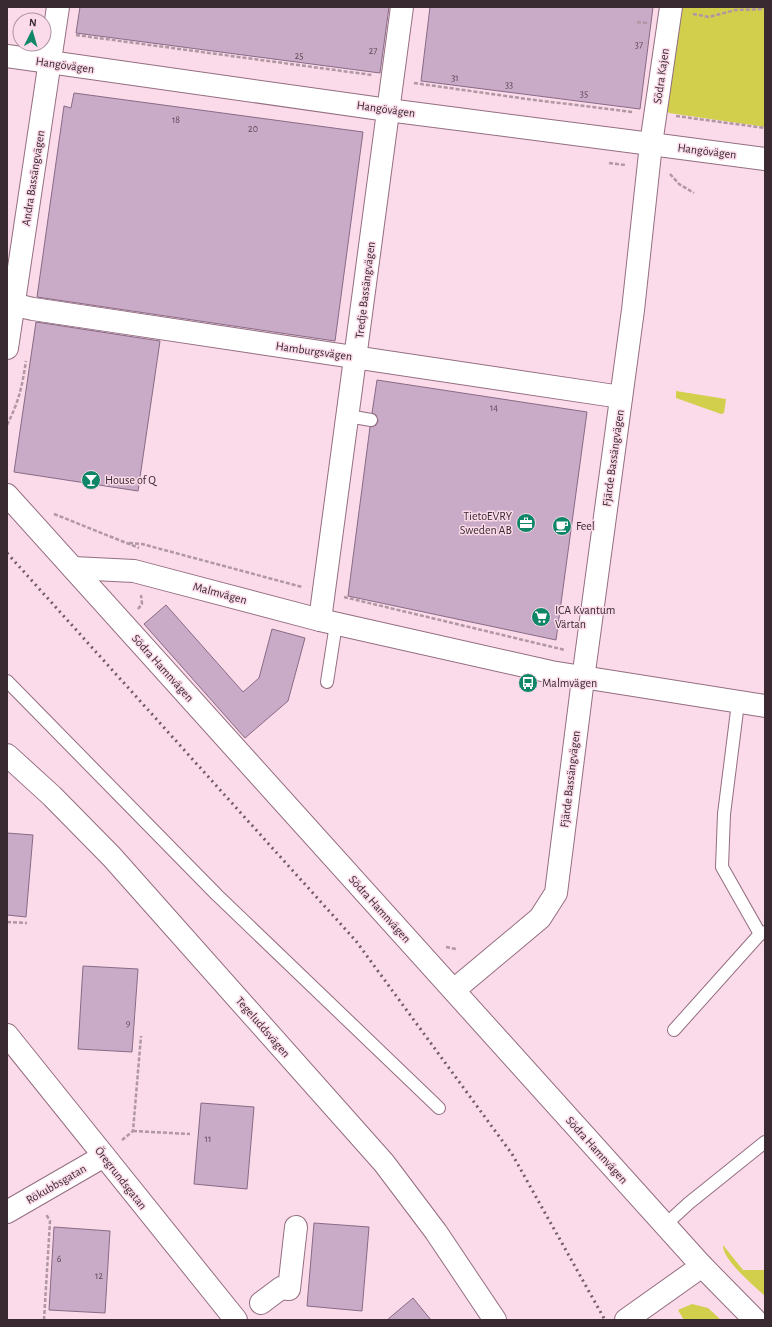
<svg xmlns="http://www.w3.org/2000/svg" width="772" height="1327" font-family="'Alegreya Sans',sans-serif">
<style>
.green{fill:#d1cf4b}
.building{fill:#c9aac7;stroke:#876b86}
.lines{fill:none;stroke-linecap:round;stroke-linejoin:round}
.service-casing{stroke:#936e80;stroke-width:14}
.minor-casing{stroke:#936e80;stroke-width:24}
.tertiary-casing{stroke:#936e80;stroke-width:24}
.secondary-casing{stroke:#936e80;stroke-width:24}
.path{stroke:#b197a3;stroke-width:2.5;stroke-dasharray:4 2;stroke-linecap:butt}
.service{stroke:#fff;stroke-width:12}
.minor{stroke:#fff;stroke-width:22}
.tertiary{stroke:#fff;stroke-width:22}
.secondary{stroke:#fff;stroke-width:22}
.rail{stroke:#715d66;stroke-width:3;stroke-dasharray:2 4;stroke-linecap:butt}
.labels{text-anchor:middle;stroke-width:3;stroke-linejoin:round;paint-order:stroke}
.number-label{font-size:10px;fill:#5d4a56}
.street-label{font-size:12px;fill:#392a31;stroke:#fbdae9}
.poi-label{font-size:12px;fill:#392a31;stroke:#fbdae9;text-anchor:start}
</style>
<rect width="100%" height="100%" fill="#fbdae9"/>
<!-- green -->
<g class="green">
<path d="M680,7H765V127L669,113L665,109Z"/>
<path d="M676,391L726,399L724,413L721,414L676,398Z"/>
<path d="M723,1245L743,1270H765V1296C754,1286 722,1259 723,1245Z"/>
<path d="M692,1304L708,1308L721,1320H684L678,1310Z"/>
</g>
<!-- building -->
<g class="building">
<path d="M80,7H389L380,73L76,33Z"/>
<path d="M430,7H653L640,109L421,81Z"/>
<path d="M74,93L363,132L335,341L37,297L64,106L71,108Z"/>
<path d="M36,322L160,341L138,491L14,472Z"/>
<path d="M377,380L587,412L556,640L348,596L370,427L376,425L378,421L376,415L372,413Z"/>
<path d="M166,605L243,692L259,678L272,629L305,638L288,701L245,738L144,624Z"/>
<path d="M7,833L33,835L26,917L7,915Z"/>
<path d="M83,966L138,969L132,1052L78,1049Z"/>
<path d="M201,1103L254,1107L247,1189L194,1184Z"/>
<path d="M314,1223L369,1227L362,1311L307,1306Z"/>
<path d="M54,1227L110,1231L105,1313L49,1310Z"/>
<path d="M413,1298L431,1320H387Z"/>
</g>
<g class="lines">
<defs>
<g id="service">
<path d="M348,416L371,420"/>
<path d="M7,681L217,895L439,1108"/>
<path d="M327,682L336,624"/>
<path d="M738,703L724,814L722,867L760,934"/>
<path d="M674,1030L760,934L765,932"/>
<path d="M665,1225L689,1203L765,1142"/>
</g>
<g id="minor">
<path d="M671,7L651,144L765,159"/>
<path d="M7,303L33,309L621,397"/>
<path d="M7,348L58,7"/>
<path d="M73,568L134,571L320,620L551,672L765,706"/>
<path d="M320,620L402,7"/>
<path d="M7,1035L236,1320"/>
<path d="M7,1212L104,1156"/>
<path d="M261,1303L281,1288L289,1289L296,1227"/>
</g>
<g id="tertiary">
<path d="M7,56L388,110L651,144L633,310L583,679L556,893L540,918L454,990"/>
<path d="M702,1266L755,1320"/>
</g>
<g id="secondary">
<path d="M7,495L702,1266L626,1320"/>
<path d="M7,755L52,796L112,857L384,1163L436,1232L495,1320"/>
</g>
</defs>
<!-- service casing -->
<use href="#service" class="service-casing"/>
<!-- minor casing -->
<use href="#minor" class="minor-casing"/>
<!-- tertiary casing -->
<use href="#tertiary" class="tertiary-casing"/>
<!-- secondary casing -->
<use href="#secondary" class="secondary-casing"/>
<!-- path -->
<g class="path">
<path d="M693,14L709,17L735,10L765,9"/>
<path d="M637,22L647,23"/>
<path d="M76,35L372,75"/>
<path d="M414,83L527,99L633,112"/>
<path d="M676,116L765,128"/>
<path d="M609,163L626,165"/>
<path d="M670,174L679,184L694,193"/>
<path d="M7,425C19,401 22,387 26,361"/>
<path d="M54,514L139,548"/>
<path d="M129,543L142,544L302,587"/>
<path d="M344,597L565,650"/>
<path d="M138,609L142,604L141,595"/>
<path d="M7,922L27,923"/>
<path d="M446,947L456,949"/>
<path d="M133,1131L190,1134"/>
<path d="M122,1140L133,1131L141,1036"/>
<path d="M44,1320L50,1221L46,1214"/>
</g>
<!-- service -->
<use href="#service" class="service"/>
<!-- minor -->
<use href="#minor" class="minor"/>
<!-- tertiary -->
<use href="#tertiary" class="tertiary"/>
<!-- secondary -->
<use href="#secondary" class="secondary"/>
<!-- rail -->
<path class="rail" d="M7,553L356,941L512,1154L605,1320"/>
</g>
<!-- icons -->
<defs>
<symbol id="bar-disc" viewBox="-11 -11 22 22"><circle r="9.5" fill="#0f8667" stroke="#fbdae9"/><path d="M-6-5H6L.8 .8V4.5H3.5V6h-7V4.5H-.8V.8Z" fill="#fff"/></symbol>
<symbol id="office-disc" viewBox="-11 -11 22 22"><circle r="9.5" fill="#0f8667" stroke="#fbdae9"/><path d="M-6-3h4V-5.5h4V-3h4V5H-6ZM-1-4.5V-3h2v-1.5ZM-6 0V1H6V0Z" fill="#fff"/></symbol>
<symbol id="cafe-disc" viewBox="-11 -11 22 22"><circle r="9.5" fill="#0f8667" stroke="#fbdae9"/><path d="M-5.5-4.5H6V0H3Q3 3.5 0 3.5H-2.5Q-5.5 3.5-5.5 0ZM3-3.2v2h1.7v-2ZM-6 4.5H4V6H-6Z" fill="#fff"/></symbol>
<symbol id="supermarket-disc" viewBox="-11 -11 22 22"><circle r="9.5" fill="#0f8667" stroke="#fbdae9"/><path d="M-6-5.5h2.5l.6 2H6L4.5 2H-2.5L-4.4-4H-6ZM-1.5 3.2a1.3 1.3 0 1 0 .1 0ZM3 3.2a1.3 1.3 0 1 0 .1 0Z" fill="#fff"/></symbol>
<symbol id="bus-disc" viewBox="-11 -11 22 22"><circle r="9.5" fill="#0f8667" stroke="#fbdae9"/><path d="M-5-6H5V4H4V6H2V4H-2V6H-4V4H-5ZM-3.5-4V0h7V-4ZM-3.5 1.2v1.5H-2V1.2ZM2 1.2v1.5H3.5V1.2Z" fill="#fff"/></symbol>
</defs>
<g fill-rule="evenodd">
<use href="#bar-disc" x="80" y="469" width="22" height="22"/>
<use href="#office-disc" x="515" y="512" width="22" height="22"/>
<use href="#cafe-disc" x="551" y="515" width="22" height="22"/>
<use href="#supermarket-disc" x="530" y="606" width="22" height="22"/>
<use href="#bus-disc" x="517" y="672" width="22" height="22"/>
</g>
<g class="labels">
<!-- number labels -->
<g class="number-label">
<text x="639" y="48">37</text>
<text x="373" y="54">27</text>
<text x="299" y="59">25</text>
<text x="455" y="81">31</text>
<text x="509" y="88">33</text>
<text x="584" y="97">35</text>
<text x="176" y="123">18</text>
<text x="253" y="132">20</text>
<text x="494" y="411">14</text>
<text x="128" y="1026">9</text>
<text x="208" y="1142">11</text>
<text x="59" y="1262">6</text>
<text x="99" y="1279">12</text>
</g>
<!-- street labels -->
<g class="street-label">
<text transform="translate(65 65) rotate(8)" y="4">Hangövägen</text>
<text transform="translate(661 76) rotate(-82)" y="4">Södra Kajen</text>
<text transform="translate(386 109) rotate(8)" y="4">Hangövägen</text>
<text transform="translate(707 151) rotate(7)" y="4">Hangövägen</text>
<text transform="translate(33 178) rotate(-81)" y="4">Andra Bassängvägen</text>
<text transform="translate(365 290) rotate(-83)" y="4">Tredje Bassängvägen</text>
<text transform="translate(314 351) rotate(8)" y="4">Hamburgsvägen</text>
<text transform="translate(613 458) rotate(-82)" y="4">Fjärde Bassängvägen</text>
<text transform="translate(220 593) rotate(15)" y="4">Malmvägen</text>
<text transform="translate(163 668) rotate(48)" y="4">Södra Hamnvägen</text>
<text transform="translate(570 779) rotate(-83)" y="4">Fjärde Bassängvägen</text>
<text transform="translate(380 909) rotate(48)" y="4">Södra Hamnvägen</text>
<text transform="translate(263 1027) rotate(49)" y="4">Tegeluddsvägen</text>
<text transform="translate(597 1150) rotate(48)" y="4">Södra Hamnvägen</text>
<text transform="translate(121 1178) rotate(52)" y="4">Öregrundsgatan</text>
<text transform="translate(56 1184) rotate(-30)" y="4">Rökubbsgatan</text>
</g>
<!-- poi labels -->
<g class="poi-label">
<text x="105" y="484">House of Q</text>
<text x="512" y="520" text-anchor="end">TietoEVRY<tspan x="512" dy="14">Sweden AB</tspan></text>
<text x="576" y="530">Feel</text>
<text x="555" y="614">ICA Kvantum<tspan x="555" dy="14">Värtan</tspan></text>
<text x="542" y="687">Malmvägen</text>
</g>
</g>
<!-- border -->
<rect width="772" height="1327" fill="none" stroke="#392a31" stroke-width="16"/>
<!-- north arrow -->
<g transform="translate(32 32) rotate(5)"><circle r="19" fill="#fbdae9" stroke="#ad949f"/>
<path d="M0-3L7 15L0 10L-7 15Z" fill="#0f8667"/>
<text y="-6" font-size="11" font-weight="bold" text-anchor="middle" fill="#392a31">N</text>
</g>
</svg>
